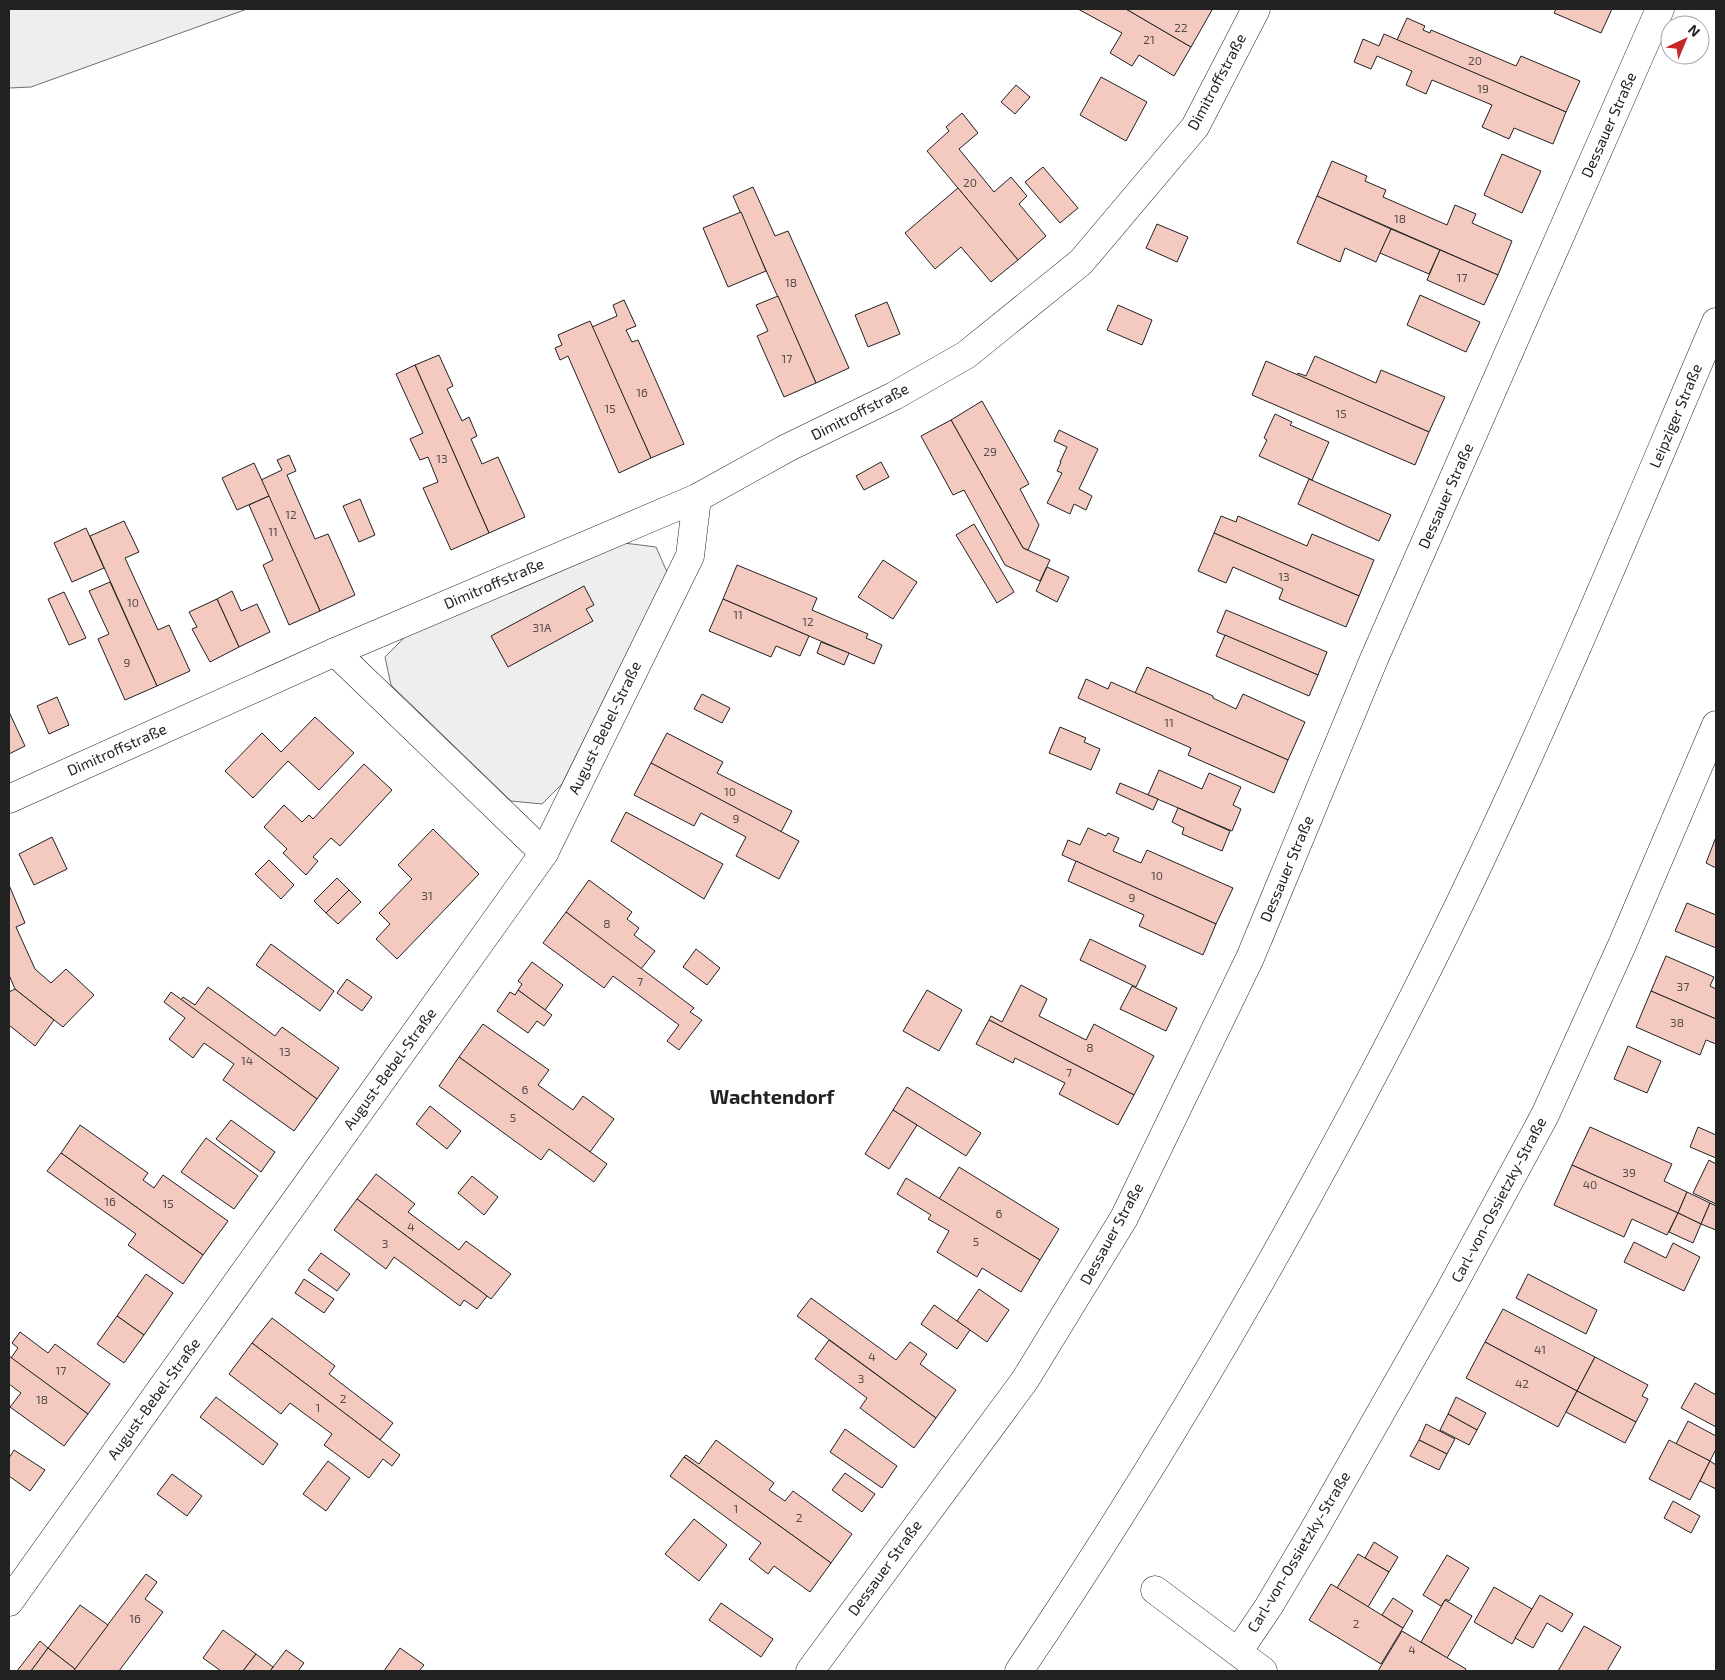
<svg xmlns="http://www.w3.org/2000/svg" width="1725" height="1680" font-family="'Exo 2',sans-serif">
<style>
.green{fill:#eee;stroke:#6f6f6f}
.building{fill:#f3c9c0;stroke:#222}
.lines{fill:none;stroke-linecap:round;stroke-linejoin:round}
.street-casing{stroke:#222;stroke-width:29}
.primary-casing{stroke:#222;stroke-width:29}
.street{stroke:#fff;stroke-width:28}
.primary{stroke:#fff;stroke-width:28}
.labels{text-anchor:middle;stroke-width:4;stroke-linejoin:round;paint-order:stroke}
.number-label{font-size:12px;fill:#564c4a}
.street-label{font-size:15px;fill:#222;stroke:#fff}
.district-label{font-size:20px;font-weight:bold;fill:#222;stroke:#fff}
</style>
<rect width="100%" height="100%" fill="#fff"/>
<!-- green -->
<g class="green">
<path d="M9,9H247L31,87L9,88Z"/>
<path d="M624,543L656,547L667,572L562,784L542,804L511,801L391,685L385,657L411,631Z"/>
</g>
<!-- building -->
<g class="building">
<path d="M1078,9H1126L1191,47L1174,76L1139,55L1132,66L1110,53L1122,33Z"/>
<path d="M1126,9H1210L1212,10L1191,47Z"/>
<path d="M1556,9H1612L1601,33L1554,13Z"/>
<path d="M1407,18L1425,26L1423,30L1430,33L1431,30L1516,66L1521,56L1580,81L1566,112L1397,40Z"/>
<path d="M1384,34L1566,112L1553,144L1514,128L1509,139L1482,127L1492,105L1432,80L1426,94L1406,85L1412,71L1377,56L1371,69L1354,62L1363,39L1379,46Z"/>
<path d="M1101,77L1147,102L1126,141L1080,115Z"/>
<path d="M1016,85L1030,97L1015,114L1001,102Z"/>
<path d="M962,113L978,133L959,149L994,192L1011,177L1027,196L1019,204L1046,236L1018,260L927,151L949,131L946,127Z"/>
<path d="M1502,154L1541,171L1522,213L1484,195Z"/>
<path d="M1332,161L1367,176L1365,181L1386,190L1383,197L1447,225L1455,205L1476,214L1472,223L1512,241L1498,275L1317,196Z"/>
<path d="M1043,167L1078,208L1060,223L1025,182Z"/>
<path d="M753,187L775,236L788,231L849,368L816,383L733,196Z"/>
<path d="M958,188L1018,260L991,282L961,247L935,269L905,233Z"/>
<path d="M1317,196L1391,229L1376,262L1345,248L1340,262L1297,243Z"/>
<path d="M741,212L766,271L728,287L703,228Z"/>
<path d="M1157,224L1188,237L1177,262L1146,248Z"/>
<path d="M1391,229L1440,250L1429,274L1380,253Z"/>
<path d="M1440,250L1498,275L1484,305L1427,280Z"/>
<path d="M1420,295L1480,322L1466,352L1407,325Z"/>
<path d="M778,296L816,383L784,397L757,336L768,331L756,305Z"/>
<path d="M624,300L636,326L626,330L632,342L638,340L684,444L651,458L592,327L617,316L613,305Z"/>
<path d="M887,302L900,334L868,347L855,315Z"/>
<path d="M1118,305L1152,320L1142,345L1107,330Z"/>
<path d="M590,321L651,458L619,473L568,356L560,360L555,348L562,345L558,335Z"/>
<path d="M439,355L453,386L447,389L462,421L469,417L477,436L471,439L482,464L498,457L525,517L489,533L415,365Z"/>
<path d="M1315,356L1376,383L1381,370L1445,397L1429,432L1297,375L1298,373L1306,376Z"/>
<path d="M1266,361L1429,432L1415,465L1252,395Z"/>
<path d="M415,365L489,533L451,550L423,488L438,482L428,457L420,460L410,439L423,433L396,374Z"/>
<path d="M982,401L1029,484L1020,489L1039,525L1028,550L1023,548L951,420Z"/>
<path d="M1275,414L1292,422L1290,425L1329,442L1312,480L1259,456L1267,440L1264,438Z"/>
<path d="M951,420L1023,548L1050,560L1040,581L1005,565L964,490L953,495L921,436Z"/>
<path d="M1059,430L1098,449L1079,489L1092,496L1086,510L1074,504L1070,514L1047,503L1062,473L1057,471L1061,462H1060L1067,447L1054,441Z"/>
<path d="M289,455L296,471L287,475L315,539L328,534L355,595L320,611L261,480L282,470L277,460Z"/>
<path d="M881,462L889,477L864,490L856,476Z"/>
<path d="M254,463L269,496L237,510L222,478Z"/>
<path d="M1309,479L1391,515L1379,541L1298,504Z"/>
<path d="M269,496L320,611L289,625L263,565L273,560L249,505Z"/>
<path d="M360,499L375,535L359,542L343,506Z"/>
<path d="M1221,516L1236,522L1238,516L1307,546L1312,534L1374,560L1359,596L1214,533Z"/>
<path d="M124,521L139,552L125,558L158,630L169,625L190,671L157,686L90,536Z"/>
<path d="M974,524L1014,592L997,603L956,535Z"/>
<path d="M86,528L104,568L72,582L54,543Z"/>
<path d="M1214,533L1359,596L1346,627L1279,599L1283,589L1233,567L1226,583L1198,571Z"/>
<path d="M883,560L917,582L893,619L858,597Z"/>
<path d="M737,565L817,598L812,610L868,634L866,638L882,645L874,664L723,599Z"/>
<path d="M1047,567L1069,577L1057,602L1036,591Z"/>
<path d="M110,582L157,686L125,700L98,639L109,634L89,591Z"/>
<path d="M584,586L594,605L586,609L593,621L508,667L491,636Z"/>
<path d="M232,591L241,611L257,604L270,632L239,647L217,599Z"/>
<path d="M64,592L86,638L69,645L48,599Z"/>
<path d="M217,599L239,647L210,662L192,629L197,627L189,612Z"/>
<path d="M723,599L809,636L800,656L776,646L771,657L709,631Z"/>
<path d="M1226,610L1327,652L1318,675L1217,632Z"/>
<path d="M1225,635L1318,675L1309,696L1216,656Z"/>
<path d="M821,642L849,653L844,665L817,653Z"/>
<path d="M1147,667L1213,696V698L1236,709L1243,694L1305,722L1288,760L1135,693Z"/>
<path d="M1086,679L1108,689L1111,682L1288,760L1274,793L1188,755L1191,748L1078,698Z"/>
<path d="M702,694L730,708L722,723L694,709Z"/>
<path d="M57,697L69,725L49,734L37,706Z"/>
<path d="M9,712L25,746L9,754Z"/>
<path d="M315,717L354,753L319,790L288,761L253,798L225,771L262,733L281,752Z"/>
<path d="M1060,727L1086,738L1084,742L1100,749L1091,770L1049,753Z"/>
<path d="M667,733L723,762L717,773L792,811L781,832L651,763Z"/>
<path d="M651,763L799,841L779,879L736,856L746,837L701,813L694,826L634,795Z"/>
<path d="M364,764L392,790L340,846L331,838L313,857L318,861L306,875L283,853L287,849L264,827L284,805L302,822L309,815L313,819Z"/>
<path d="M1159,770L1202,789L1209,773L1241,787L1233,805L1241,809L1232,831L1148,795Z"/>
<path d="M1120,783L1158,799L1153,810L1116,793Z"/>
<path d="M1178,808L1230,831L1222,851L1182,834L1184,828L1172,822Z"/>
<path d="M626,812L723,864L704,899L611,841Z"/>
<path d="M1088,828L1106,836L1108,833L1119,838L1113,851L1141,863L1147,850L1233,888L1216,924L1062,855L1068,840L1080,845Z"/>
<path d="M433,829L479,874L397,959L376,939L390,924L379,913L412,879L398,865Z"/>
<path d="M52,837L67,869L34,885L19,854Z"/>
<path d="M1716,837V868L1706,863Z"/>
<path d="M269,860L294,885L281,899L255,874Z"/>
<path d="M1076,861L1216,924L1203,955L1139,926L1144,915L1068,881Z"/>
<path d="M337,878L349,890L326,913L314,901Z"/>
<path d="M589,880L632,912L627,919L639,928L634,935L655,951L641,969L566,912Z"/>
<path d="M9,885L25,923L16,927L35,969L51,983L66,969L94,995L63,1027L15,989L9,975Z"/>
<path d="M349,890L361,902L338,924L326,913Z"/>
<path d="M1687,903L1716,915V948L1675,931Z"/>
<path d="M566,912L694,1008L690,1012L702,1020L679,1050L667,1041L679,1025L613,976L604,988L543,943Z"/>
<path d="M1090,939L1146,966L1136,987L1080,960Z"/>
<path d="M271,944L334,991L320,1011L256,965Z"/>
<path d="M696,949L720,968L707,985L683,967Z"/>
<path d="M1666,956L1714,977L1710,986L1716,989V1019L1651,991Z"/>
<path d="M532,962L563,985L545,1010L518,990L522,984L518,981Z"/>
<path d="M347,979L372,997L362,1011L337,993Z"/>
<path d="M1021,985L1047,999L1039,1016L1086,1040L1094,1024L1154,1056L1134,1095L989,1020L991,1016L1002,1022Z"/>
<path d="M1132,986L1177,1008L1166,1031L1120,1009Z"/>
<path d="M208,987L275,1036L282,1027L339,1068L317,1099L181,1000L183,997L195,1005Z"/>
<path d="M15,989L54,1020L35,1046L9,1025V992Z"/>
<path d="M518,990L552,1015L544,1026L537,1021L528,1033L497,1011L510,992L515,995Z"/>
<path d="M927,990L962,1010L939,1051L903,1031Z"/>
<path d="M1651,991L1716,1019V1044L1706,1040L1700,1055L1636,1027Z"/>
<path d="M171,992L317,1099L294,1131L223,1080L234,1064L204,1043L193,1058L169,1039L185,1018L164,1002Z"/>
<path d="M989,1020L1134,1095L1118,1125L1059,1094L1065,1083L1015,1058L1013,1063L976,1044Z"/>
<path d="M483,1024L549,1070L538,1085L573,1110L583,1096L614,1119L590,1152L459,1057Z"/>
<path d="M1628,1046L1661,1061L1647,1093L1614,1079Z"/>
<path d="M459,1057L607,1164L594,1182L549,1149L541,1160L439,1086Z"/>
<path d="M907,1087L981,1133L966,1156L893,1110Z"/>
<path d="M430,1106L461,1131L447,1149L416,1124Z"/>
<path d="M893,1110L917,1125L889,1169L865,1154Z"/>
<path d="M231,1120L275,1152L261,1172L216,1139Z"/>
<path d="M80,1125L148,1173L143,1180L154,1188L163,1175L228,1221L203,1255L61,1153Z"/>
<path d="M1590,1127L1672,1164L1664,1181L1687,1192L1678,1213L1572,1165Z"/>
<path d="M1698,1127L1716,1135V1158L1690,1147Z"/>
<path d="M206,1138L258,1176L234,1209L181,1172Z"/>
<path d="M61,1153L203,1255L183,1284L128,1245L136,1234L47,1171Z"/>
<path d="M1709,1160L1716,1164V1204L1693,1193Z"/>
<path d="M1572,1165L1678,1213L1667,1235L1632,1219L1624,1237L1554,1205Z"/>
<path d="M959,1167L1059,1229L1040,1260L939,1199Z"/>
<path d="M376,1174L415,1204L408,1212L459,1250L466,1241L511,1274L491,1299L357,1199Z"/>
<path d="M472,1176L498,1197L484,1215L458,1193Z"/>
<path d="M906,1178L1040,1260L1021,1292L982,1268L977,1277L937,1252L949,1231L928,1219L931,1215L897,1194Z"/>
<path d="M1687,1192L1710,1203L1701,1224L1678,1213Z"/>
<path d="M357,1199L487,1296L477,1309L464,1300L460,1306L394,1257L386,1269L334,1230Z"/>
<path d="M1710,1203L1716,1206V1230L1701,1224Z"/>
<path d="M1678,1213L1701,1224L1693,1243L1669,1232Z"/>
<path d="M1634,1242L1666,1258L1673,1243L1700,1257L1684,1291L1624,1262Z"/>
<path d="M321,1253L350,1274L337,1291L308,1270Z"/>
<path d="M146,1274L173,1293L144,1335L117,1316Z"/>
<path d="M1528,1274L1597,1310L1586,1334L1516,1298Z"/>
<path d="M304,1279L334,1299L324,1313L295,1293Z"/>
<path d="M979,1289L1009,1310L987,1342L957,1321Z"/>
<path d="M811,1298L896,1360L910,1342L927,1354L920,1364L956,1390L936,1418L797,1316Z"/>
<path d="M934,1305L970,1330L957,1349L921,1324Z"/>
<path d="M1503,1309L1595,1357L1577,1391L1485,1342Z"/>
<path d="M117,1316L144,1335L124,1363L97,1344Z"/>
<path d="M272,1318L335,1366L329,1374L393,1423L380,1440L252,1343Z"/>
<path d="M20,1332L48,1353L55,1344L110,1384L88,1414L11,1358L18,1348L12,1343Z"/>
<path d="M829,1340L936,1418L914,1448L860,1408L867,1398L815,1359Z"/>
<path d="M1485,1342L1577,1391L1558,1427L1466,1378Z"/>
<path d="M252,1343L400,1455L392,1466L383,1459L369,1478L324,1445L332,1434L290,1403L281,1414L229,1374Z"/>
<path d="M9,1356L88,1414L64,1446L10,1407L21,1393L9,1384Z"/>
<path d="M1595,1357L1648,1385L1642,1396L1648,1399L1636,1422L1577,1391Z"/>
<path d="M1695,1383L1716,1395V1427L1681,1408Z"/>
<path d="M1577,1391L1636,1422L1625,1443L1566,1412Z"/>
<path d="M216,1397L278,1444L263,1465L200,1417Z"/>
<path d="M1456,1397L1486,1413L1477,1430L1448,1414Z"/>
<path d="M1448,1414L1477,1430L1469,1445L1440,1430Z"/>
<path d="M1688,1421L1716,1436V1449L1710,1461L1676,1444Z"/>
<path d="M1426,1424L1455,1439L1447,1454L1419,1440Z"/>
<path d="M845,1429L897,1466L882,1488L830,1452Z"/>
<path d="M716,1440L774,1483L769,1490L785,1501L793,1491L852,1534L831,1563L684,1457L686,1455L699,1464Z"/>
<path d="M1419,1440L1447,1454L1439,1470L1410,1456Z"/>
<path d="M1669,1440L1710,1461L1690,1500L1649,1479Z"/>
<path d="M14,1450L45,1470L30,1491L9,1476V1458Z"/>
<path d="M684,1457L831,1563L810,1592L774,1566L768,1574L749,1559L761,1543L670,1476Z"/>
<path d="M328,1461L350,1478L326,1511L303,1494Z"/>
<path d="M1710,1461L1716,1465V1489L1700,1481Z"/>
<path d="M845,1473L875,1494L862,1512L832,1490Z"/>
<path d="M172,1474L202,1496L187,1516L157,1494Z"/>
<path d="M1673,1501L1700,1516L1691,1533L1664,1518Z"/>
<path d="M694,1519L727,1545L699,1581L665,1554Z"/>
<path d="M1374,1542L1398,1557L1389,1572L1365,1558Z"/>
<path d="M1358,1554L1389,1572L1368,1607L1337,1588Z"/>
<path d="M1447,1555L1469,1568L1449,1601L1446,1599L1441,1606L1423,1595Z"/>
<path d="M146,1574L157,1582L145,1599L163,1612L119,1671H73Z"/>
<path d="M1331,1584L1403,1628L1381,1664L1309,1620Z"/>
<path d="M1494,1587L1532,1609L1512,1644L1474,1622Z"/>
<path d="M1540,1595L1573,1614L1562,1632L1547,1623L1533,1648L1515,1638Z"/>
<path d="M1393,1598L1413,1611L1403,1628L1382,1615Z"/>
<path d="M1445,1600L1472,1616L1447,1658L1421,1642Z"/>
<path d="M721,1603L773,1639L761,1657L709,1620Z"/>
<path d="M80,1605L108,1625L75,1669L48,1648Z"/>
<path d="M1584,1626L1621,1647L1607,1671H1558Z"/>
<path d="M223,1630L256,1654L243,1671H221L203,1658Z"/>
<path d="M1402,1631L1466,1669L1465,1671H1378Z"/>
<path d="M40,1641L48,1648L31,1671H17Z"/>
<path d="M48,1648L75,1669L73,1671H31Z"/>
<path d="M400,1648L424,1665L419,1671H384Z"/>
<path d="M286,1650L304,1663L298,1671H270Z"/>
<path d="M256,1654L273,1667L270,1671H243Z"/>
</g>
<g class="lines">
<defs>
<g id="street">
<path d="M335,652L544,853"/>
<path d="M9,799L335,652L697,498L787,448L894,396L966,355L1081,262L1195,127L1256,9"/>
<path d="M1155,1590L1263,1671"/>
<path d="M9,1602L544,853L690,556L697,498"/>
<path d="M1238,1652L1269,1606L1314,1530L1447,1296L1545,1115L1622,945L1716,725"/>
<path d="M810,1671L1025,1380L1124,1218L1250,958L1374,659L1660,9"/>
</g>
<path id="primary" d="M1019,1671C1123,1517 1219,1358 1309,1194C1369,1085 1427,974 1480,861C1564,684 1639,502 1716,322"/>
</defs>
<!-- street casing -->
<use href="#street" class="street-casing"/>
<!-- primary casing -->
<use href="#primary" class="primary-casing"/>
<!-- street -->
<use href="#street" class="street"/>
<!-- primary -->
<use href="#primary" class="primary"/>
</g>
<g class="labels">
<!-- number labels -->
<g class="number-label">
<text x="1181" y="32">22</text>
<text x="1149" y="44">21</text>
<text x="1475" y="65">20</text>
<text x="1483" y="93">19</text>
<text x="970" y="187">20</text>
<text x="1400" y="223">18</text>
<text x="1462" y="282">17</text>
<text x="791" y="287">18</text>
<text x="787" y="363">17</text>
<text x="642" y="397">16</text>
<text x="610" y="413">15</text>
<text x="1341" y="418">15</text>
<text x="990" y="456">29</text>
<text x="442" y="463">13</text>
<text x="291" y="519">12</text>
<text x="273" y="536">11</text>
<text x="1284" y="581">13</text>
<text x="133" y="607">10</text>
<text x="738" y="619">11</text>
<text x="808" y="626">12</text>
<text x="542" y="632">31A</text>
<text x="127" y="667">9</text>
<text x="1169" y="727">11</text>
<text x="730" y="796">10</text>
<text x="736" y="823">9</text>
<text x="1157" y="880">10</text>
<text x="427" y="900">31</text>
<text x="1132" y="902">9</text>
<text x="607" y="928">8</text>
<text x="640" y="986">7</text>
<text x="1683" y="991">37</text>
<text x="1677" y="1027">38</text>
<text x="1090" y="1052">8</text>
<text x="285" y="1056">13</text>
<text x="247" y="1065">14</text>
<text x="1069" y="1077">7</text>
<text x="525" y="1094">6</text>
<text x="513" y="1122">5</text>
<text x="1629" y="1177">39</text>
<text x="1590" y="1189">40</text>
<text x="110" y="1206">16</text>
<text x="168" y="1208">15</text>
<text x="999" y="1218">6</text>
<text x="411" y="1231">4</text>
<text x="976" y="1246">5</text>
<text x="385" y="1248">3</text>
<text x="1540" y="1354">41</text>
<text x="872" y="1361">4</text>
<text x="61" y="1375">17</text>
<text x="861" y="1383">3</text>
<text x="1522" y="1388">42</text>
<text x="343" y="1403">2</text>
<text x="42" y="1404">18</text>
<text x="318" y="1412">1</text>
<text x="736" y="1513">1</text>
<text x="799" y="1522">2</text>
<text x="135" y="1623">16</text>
<text x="1356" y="1628">2</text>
<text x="1412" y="1654">4</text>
</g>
<!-- street labels -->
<g class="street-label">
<text transform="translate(1217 82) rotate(-62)" y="5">Dimitroffstraße</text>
<text transform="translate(1609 125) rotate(-66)" y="5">Dessauer Straße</text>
<text transform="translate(860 412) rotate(-27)" y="5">Dimitroffstraße</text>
<text transform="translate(1676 416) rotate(-67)" y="5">Leipziger Straße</text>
<text transform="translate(1446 496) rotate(-66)" y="5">Dessauer Straße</text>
<text transform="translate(494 584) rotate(-23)" y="5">Dimitroffstraße</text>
<text transform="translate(605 728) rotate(-64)" y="5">August-Bebel-Straße</text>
<text transform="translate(117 750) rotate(-24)" y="5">Dimitroffstraße</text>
<text transform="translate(1287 869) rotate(-67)" y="5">Dessauer Straße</text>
<text transform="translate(390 1069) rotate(-54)" y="5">August-Bebel-Straße</text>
<text transform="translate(1499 1200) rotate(-62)" y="5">Carl-von-Ossietzky-Straße</text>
<text transform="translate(1112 1234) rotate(-61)" y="5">Dessauer Straße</text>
<text transform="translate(154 1399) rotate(-54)" y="5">August-Bebel-Straße</text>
<text transform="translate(1299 1552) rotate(-59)" y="5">Carl-von-Ossietzky-Straße</text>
<text transform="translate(885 1568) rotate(-54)" y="5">Dessauer Straße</text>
</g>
<!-- district labels -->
<g class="district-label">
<text x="772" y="1104">Wachtendorf</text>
</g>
</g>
<!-- border -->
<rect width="1725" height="1680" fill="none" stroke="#222222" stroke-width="20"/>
<!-- north arrow -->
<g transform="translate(1685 40) rotate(44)"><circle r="24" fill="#ffffff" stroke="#a7a7a7"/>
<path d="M0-4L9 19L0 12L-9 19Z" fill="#c62828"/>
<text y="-8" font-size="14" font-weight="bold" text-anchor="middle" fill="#222222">N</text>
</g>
</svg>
